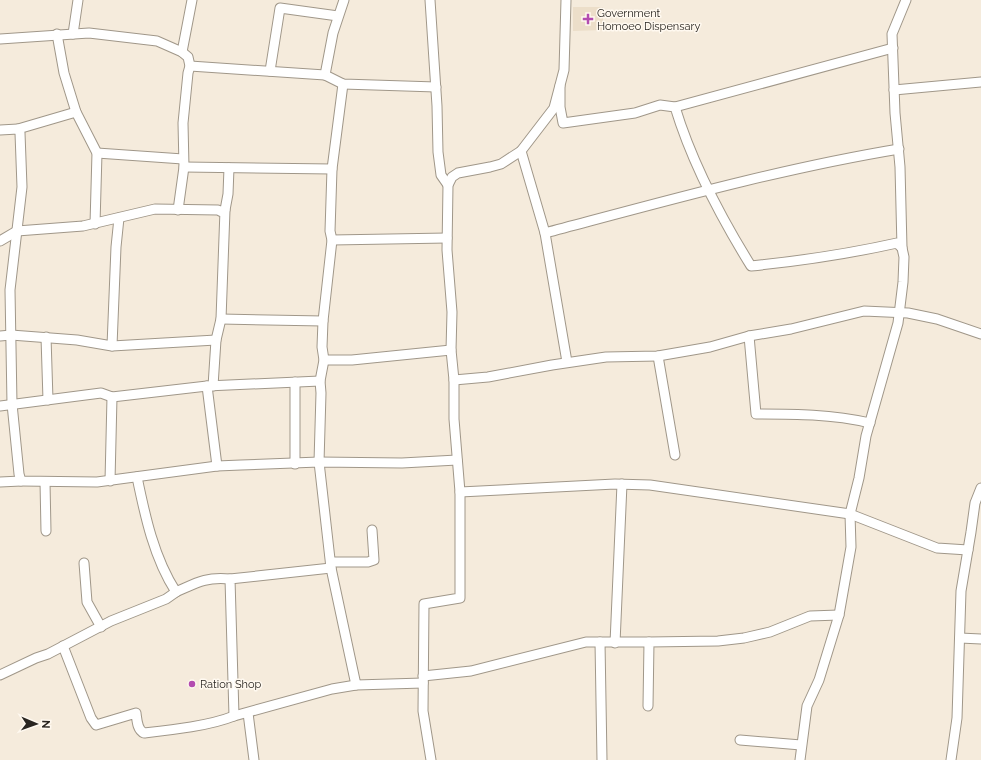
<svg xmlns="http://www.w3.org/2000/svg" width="981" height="760" font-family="Raleway,sans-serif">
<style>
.built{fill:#ecdec9}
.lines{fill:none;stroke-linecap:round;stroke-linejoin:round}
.minor-casing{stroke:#a09789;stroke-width:11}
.minor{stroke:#fff;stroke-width:9}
.poi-dot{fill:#b34cb0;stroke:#fff9f0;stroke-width:1.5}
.labels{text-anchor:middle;stroke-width:3;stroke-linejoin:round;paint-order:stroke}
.poi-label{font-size:11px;fill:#292520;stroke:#fff9f0;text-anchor:start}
</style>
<rect width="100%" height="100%" fill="#f5ebdc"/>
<!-- built -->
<path class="built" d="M573,7H603V30L573,31Z"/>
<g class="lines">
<defs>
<g id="minor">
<path d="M344,0L333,33L325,75L343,84L436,87"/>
<path d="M430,0L437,106L438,152L441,175L448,185"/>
<path d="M566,0L564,70L554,108L521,151L501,164L490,167L458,173L452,177L448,185L447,250L452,312L451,350L454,380L488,377L552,365L606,357L658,356L710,347L749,336L791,329L864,311L908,313L937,319L981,334"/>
<path d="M57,34L64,73L76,112L97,153L95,224"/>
<path d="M73,34L78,0"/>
<path d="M0,39L89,33L157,41L182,52L188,57L190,66L188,73L183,123L184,167L178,210"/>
<path d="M182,52L192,0"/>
<path d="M190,66L325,75"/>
<path d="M270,71L280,8L338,16"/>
<path d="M343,84L332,169L330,231L332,240L323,321L322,347L324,360L320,381L321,393L319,462L331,568L356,685L423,683"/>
<path d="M560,86V107L563,123L635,113L660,105L675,107C692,163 720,216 751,266C800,261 848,254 897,243L902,248L904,257L903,282L898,323L866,436L859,478L850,514L851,547L839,615L819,680L807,706L800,760"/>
<path d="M894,90L981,82"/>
<path d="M675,107L893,48"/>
<path d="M18,129L76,112"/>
<path d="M0,130L18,129L20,133L22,187L10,290L12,404L19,474L21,481L97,482L217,466L241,465L319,462L402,463L457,460"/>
<path d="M521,151L545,233L567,362"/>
<path d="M97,153L183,159"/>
<path d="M184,167L332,169"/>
<path d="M225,210L228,194L229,168"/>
<path d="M545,233C662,202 779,169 899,149"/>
<path d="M332,240L447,238"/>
<path d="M0,241L17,231L83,226L155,209L218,210L224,213L225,210L221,319L216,340L213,386"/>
<path d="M902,248L900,167L895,113L892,34L906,0"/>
<path d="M221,319L323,321"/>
<path d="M0,336L11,335L77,340L112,346L116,247L119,218"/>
<path d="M749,336L756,414C794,414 832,414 870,423"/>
<path d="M46,337L48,400"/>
<path d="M112,346L216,340"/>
<path d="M658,356L675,455"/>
<path d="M324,360H352L451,350"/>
<path d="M295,382V464"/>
<path d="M207,386L217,466"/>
<path d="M0,406L101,393L112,397L207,386L320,381"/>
<path d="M110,481L112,397"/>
<path d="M0,482L21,481"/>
<path d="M45,482L46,531"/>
<path d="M460,492L615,484L650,485L850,514L937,548L968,550"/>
<path d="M331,562H368L374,560L372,530"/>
<path d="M84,563L87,602L101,627"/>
<path d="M331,568L230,579L234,716L332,689L356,685"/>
<path d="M176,592C198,582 205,577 230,579"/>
<path d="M960,638L981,639"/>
<path d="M615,643L622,484"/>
<path d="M63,646L91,718L96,725L136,713C137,720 137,730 144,733C171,730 209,726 234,716"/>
<path d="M0,675L36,658L48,654L111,621L166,599L176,592C154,558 145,516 137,477"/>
<path d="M423,676L471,671L586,642H600"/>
<path d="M648,706L649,642L718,641L744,638L770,632L810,616L839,615"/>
<path d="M248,713L254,760"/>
<path d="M740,740L801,745"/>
<path d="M431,760L423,711L424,604L460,598V492L454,419V380"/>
<path d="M602,760L600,642H649"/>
<path d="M951,760L957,718L961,591L971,532L975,503L981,488"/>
</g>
</defs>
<!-- minor casing -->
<use href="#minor" class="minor-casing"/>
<!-- minor -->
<use href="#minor" class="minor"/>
</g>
<!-- markers -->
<g class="poi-dot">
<path d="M586 13h4v4h4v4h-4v4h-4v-4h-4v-4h4z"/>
<circle cx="192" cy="684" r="4"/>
</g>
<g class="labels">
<!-- poi labels -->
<g class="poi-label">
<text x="597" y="17">Government<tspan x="597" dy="13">Homoeo Dispensary</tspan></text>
<text x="200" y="688">Ration Shop</text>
</g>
</g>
<!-- north arrow -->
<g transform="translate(36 724) rotate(92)" stroke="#fff9f0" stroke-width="3" paint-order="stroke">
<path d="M0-3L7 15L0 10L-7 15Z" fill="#292520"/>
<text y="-6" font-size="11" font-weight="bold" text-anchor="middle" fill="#292520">N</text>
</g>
</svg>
